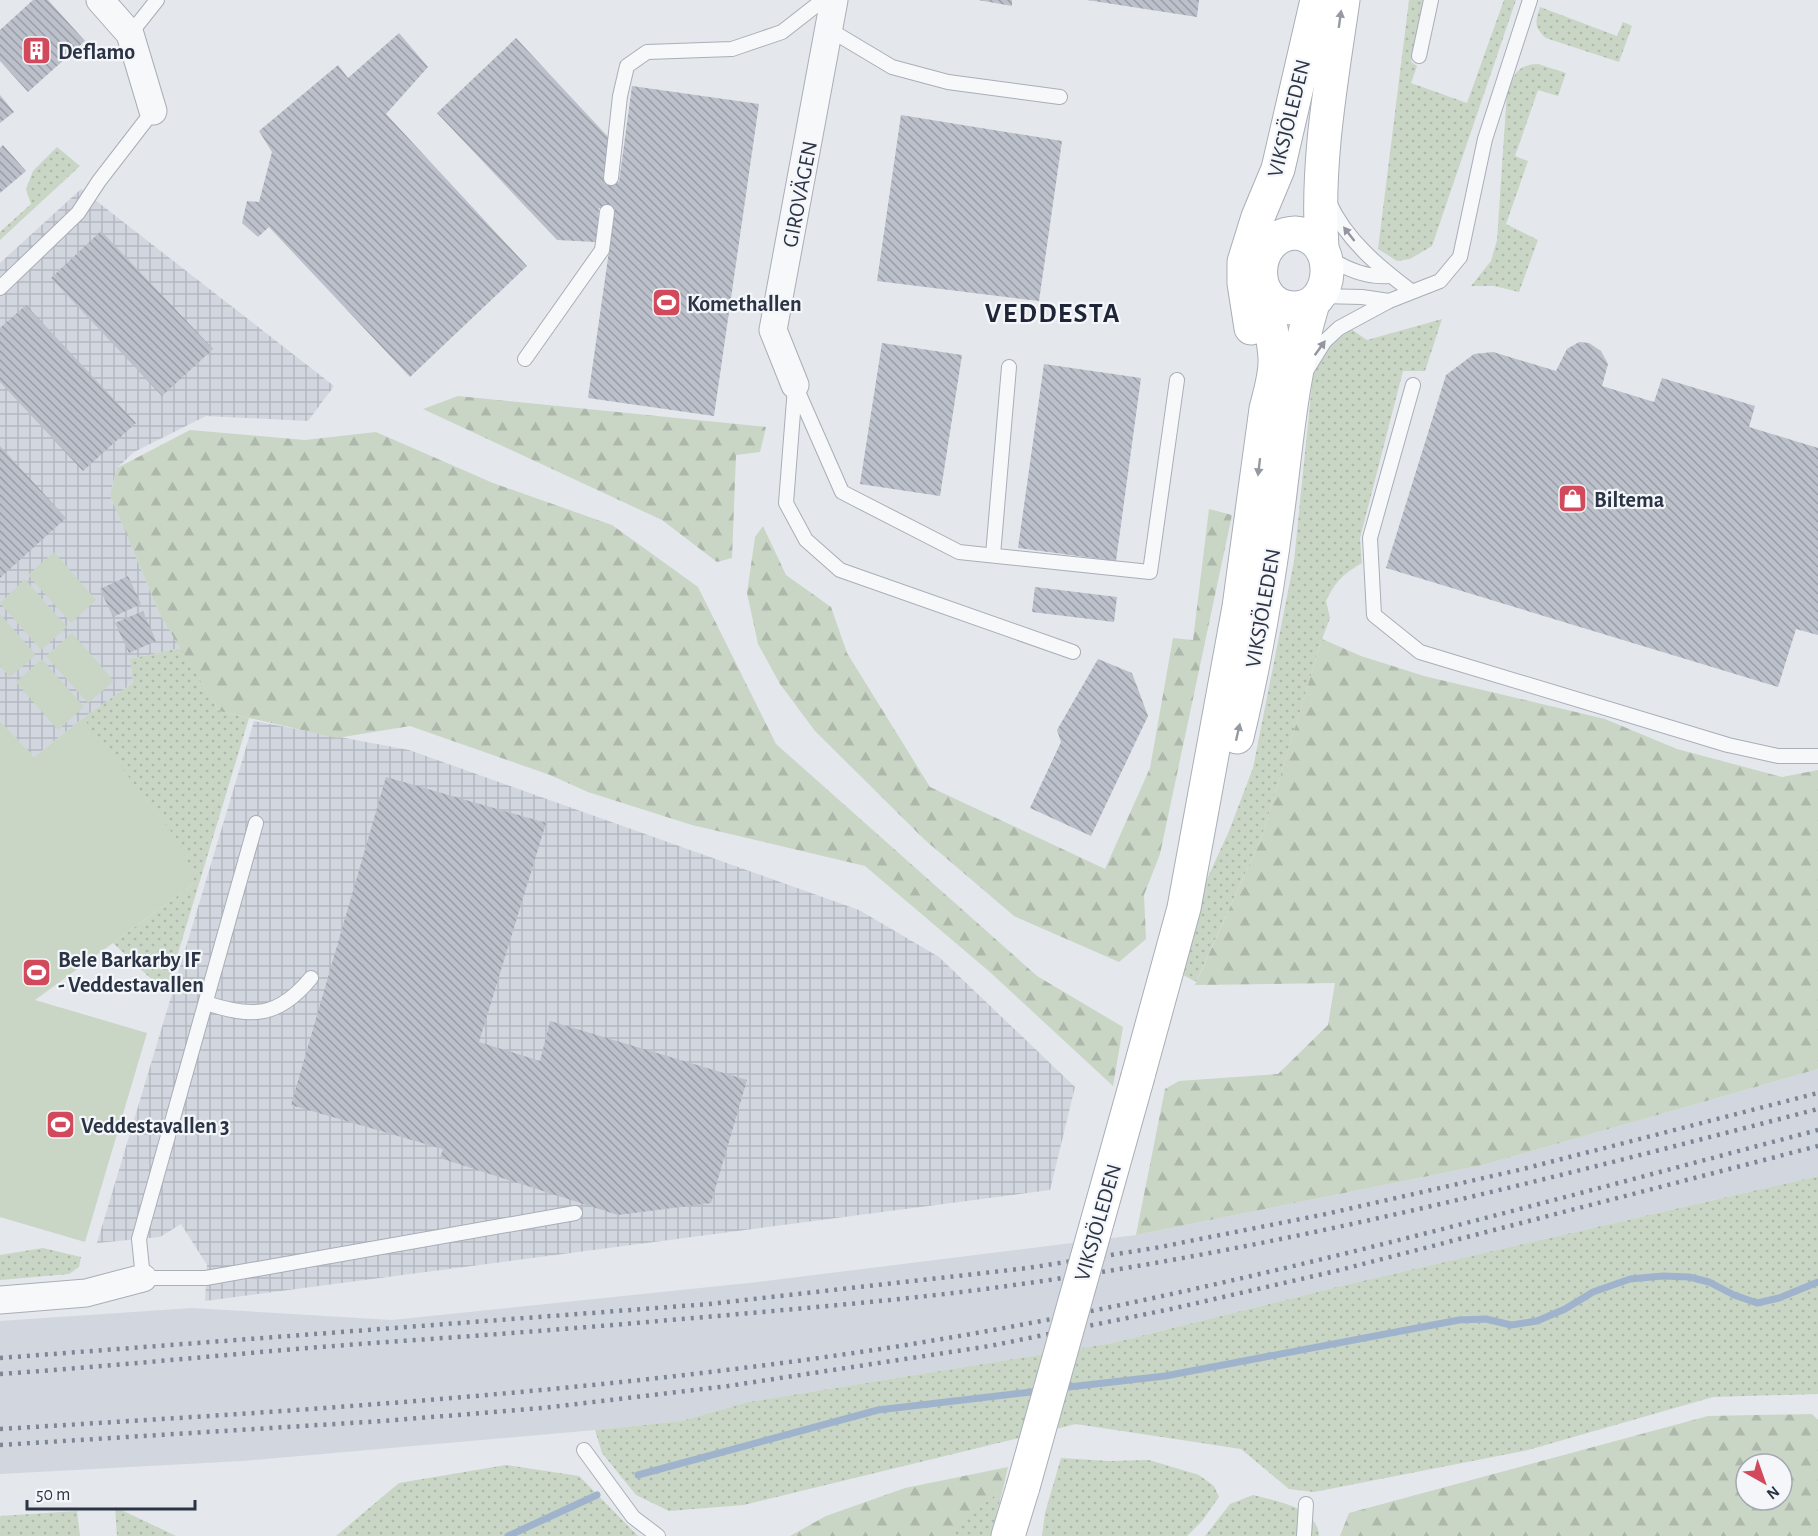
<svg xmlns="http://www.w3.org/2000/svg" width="1818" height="1536" font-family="'Alegreya Sans',sans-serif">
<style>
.built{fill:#d2d6de}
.industrial{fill:url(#industrial-grid)}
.grass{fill:url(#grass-dots)}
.forest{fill:url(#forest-firs);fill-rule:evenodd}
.pitch{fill:#c9d6c5}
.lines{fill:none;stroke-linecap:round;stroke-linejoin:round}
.stream{stroke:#9fb4cc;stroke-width:7}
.building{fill:url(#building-back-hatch)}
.lane-casing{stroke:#a9aeb7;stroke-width:16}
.street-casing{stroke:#a9aeb7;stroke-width:29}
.secondary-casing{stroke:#a9aeb7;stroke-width:35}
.lane{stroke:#f7f8fa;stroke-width:14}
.street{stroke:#f7f8fa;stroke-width:27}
.secondary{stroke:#fff;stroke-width:33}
.rail{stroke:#7d8696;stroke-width:4.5;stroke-dasharray:3 6;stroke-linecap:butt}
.secondary-bridge-casing{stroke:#a9aeb7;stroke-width:35;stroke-linecap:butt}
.secondary-bridge{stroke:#fff;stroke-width:33}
.oneway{fill:#959aa2}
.oneway2{fill:#9196a0}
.labels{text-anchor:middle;stroke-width:4.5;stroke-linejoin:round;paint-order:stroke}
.poi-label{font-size:22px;font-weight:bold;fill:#2b3445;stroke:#f4f6f9;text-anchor:start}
.street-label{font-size:22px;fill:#2b3445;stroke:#f4f6f9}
.district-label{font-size:28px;font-weight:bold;letter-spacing:1.5px;fill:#1d2536;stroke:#f4f6f9}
</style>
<defs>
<pattern id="industrial-grid" width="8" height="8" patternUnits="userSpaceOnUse" patternTransform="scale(1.5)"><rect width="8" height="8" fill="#d2d6de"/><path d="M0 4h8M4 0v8" fill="none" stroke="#b4b8c0"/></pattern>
<pattern id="grass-dots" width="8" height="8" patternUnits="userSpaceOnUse" patternTransform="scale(1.5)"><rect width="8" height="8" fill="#c9d6c5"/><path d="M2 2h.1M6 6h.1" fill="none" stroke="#adb8ab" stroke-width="1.8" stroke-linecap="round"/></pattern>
<pattern id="forest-firs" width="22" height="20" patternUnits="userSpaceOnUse" patternTransform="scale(1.5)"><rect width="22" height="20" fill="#c9d6c5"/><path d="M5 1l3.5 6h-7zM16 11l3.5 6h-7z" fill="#adb8ab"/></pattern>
<pattern id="building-back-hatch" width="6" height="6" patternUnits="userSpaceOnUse" patternTransform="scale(1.5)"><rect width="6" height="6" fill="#bbc0ca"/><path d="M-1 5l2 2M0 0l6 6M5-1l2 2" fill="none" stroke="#989da6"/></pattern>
</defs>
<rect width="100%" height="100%" fill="#e4e7ec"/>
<!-- built -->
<path class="built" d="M1818,1069V1176L1349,1284L1112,1343L748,1402L681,1421L595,1430L242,1461L0,1474V1321L192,1308L392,1320L758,1282L1136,1235L1483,1165Z"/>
<!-- industrial -->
<g class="industrial">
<path d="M81,189L334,386L308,421L206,416L134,452L117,468L110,495L160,615L181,648L130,659L133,683L83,718L34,757L0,721V263Z"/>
<path d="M254,721L409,750L859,910L939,957L1075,1087L1050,1190L205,1301L207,1265L181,1224L160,1237L97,1243Z"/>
</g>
<!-- grass -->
<g class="grass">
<path d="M1409,0H1423L1411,62L1417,66L1411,83L1467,103L1504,0H1516L1432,246L1410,259L1397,261L1378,249Z"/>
<path d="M1540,7L1617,36L1623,22L1632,26L1619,62L1546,38C1534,27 1535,22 1540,7Z"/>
<path d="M1538,64L1566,73L1558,96L1538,90L1515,156L1528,161L1506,224L1538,240L1519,292L1494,286H1471L1491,261L1497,240L1507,92C1515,74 1516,65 1538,64Z"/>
<path d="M57,147L80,166L0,240V232L31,204L26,189L33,171Z"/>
<path d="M1442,319L1425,371H1403L1360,538L1362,563C1343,574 1336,581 1326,601L1330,618L1322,639L1262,836L1196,982L1176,971L1207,879L1229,831L1253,768L1294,561L1313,374C1321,351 1333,343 1351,329L1367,340Z"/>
<path d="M181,648L219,711L249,718L166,993L113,943L195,883L83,718L133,683L130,659Z"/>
<path d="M1818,1176V1394L1713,1397L1528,1450L1314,1492L1289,1489L1241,1449L1076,1424L744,1505L669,1511L636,1495L602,1453L595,1430L681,1421L748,1402L1112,1343L1349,1284Z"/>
<path d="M43,1248L81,1257L79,1267L69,1274L0,1280V1255Z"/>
<path d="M1061,1458L1109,1461L1149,1460L1199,1475L1214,1486L1219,1497L1202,1521L1187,1536H1042L1045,1513Z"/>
<path d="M506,1465L579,1476L638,1536H336L399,1483Z"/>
<path d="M1003,1489L991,1536H934L964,1519Z"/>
<path d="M1253,1495C1275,1501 1318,1507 1319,1536H1205L1230,1504Z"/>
<path d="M115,1507L176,1536H117Z"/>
<path d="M77,1511L80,1536H0V1516Z"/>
</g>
<!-- forest -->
<g class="forest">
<path d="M458,396L766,427L760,452L736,455L732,558L717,562L662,520L423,409Z"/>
<path d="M190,430L305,440L376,432L493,483L612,525L698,587L776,744L1037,976L1123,1027L1113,1086L991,973L865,866L692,825L588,792L550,775L410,726L337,738L219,711L160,615L110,495L117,468Z"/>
<path d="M1209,509L1232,515L1160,854L1144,895L1146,939L1119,962L1014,916L925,840L815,731L780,684L758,644L747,593L755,537L763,526L786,575L831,607L847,653L930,787L1105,869L1150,768L1173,638L1193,640Z"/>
<path d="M1322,639L1361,656L1424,676L1605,719L1677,749L1782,777L1818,770V1069L1483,1165L1136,1235L1165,1089L1179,1081L1278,1074L1328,1025L1335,983L1195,985L1262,836Z"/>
<path d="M1812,1414L1818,1420V1536H1340L1349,1513L1708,1416ZM1746,1464H1782V1500H1746Z"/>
<path d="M1008,1467L1003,1489L943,1536H790L826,1516L905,1488Z"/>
</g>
<!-- pitch -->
<g class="pitch">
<path d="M54,552L96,600L71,623L28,575Z"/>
<path d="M25,579L67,627L41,650L0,603Z"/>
<path d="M0,614L36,655L10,677L0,666Z"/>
<path d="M72,633L114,681L88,703L46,656Z"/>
<path d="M42,659L84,707L58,730L16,682Z"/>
<path d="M83,718L180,843L195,883L35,1000L147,1033L85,1242L0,1217V721L34,757Z"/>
</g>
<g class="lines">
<!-- stream -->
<g class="stream">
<path d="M1060,1388L1165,1376L1459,1320L1486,1319L1511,1325L1537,1321L1565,1309L1593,1292L1630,1279L1663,1276L1689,1277L1709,1282L1734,1295L1757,1303L1779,1298L1818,1282"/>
<path d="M638,1475L878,1410L1040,1391"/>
<path d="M508,1536L597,1495"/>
</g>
</g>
<!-- building -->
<g class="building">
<path d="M33,0H48L85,41L28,92L0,61V30Z"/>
<path d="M978,0H1012V6Z"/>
<path d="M1087,0H1199L1197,17Z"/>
<path d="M399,33L428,67L386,114L527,266L410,377L269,227L258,237L242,223L247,201L259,202L272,152L259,131L338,65L348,78Z"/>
<path d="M516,38L609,138L603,180L619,182L632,86L759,104L714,416L588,398L615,209L599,208L596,242L557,240L437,113Z"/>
<path d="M0,95L14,112L0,123Z"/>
<path d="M901,115L1062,141L1039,301L877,281Z"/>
<path d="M3,145L26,171L0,193V148Z"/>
<path d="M101,231L213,349L162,396L51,278Z"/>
<path d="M26,305L136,423L83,471L0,382V328Z"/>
<path d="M1579,342L1589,343L1601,351L1608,364L1602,386L1654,402L1662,378L1755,406L1749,427L1818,448V635L1796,629L1778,687L1386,568L1446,375L1474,354L1493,352L1556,371L1567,349Z"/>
<path d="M882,343L962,355L940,496L860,484Z"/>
<path d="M1044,364L1141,378L1116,561L1018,548Z"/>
<path d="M0,446L66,518L0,578Z"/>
<path d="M128,576L141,604L113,617L100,589Z"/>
<path d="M1035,587L1117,597L1114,622L1032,612Z"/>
<path d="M143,611L156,641L129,653L115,623Z"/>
<path d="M1098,659L1132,673L1148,716L1091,836L1030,808L1061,742L1057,730Z"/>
<path d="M386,777L546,823L479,1042L540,1061L550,1021L747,1080L711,1203L618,1215L440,1158L443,1149L291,1105Z"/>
</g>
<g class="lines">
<defs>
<g id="lane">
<path d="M830,30L892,67L948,82L1060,97"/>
<path d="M130,34L157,0"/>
<path d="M1419,56L1431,0"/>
<path d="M611,178L620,96L627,66L647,52L732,49L782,32L823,0"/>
<path d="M1329,202C1346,240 1379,267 1411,291"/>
<path d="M1328,257C1347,270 1367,278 1390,276"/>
<path d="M0,288L78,213L99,181L153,111"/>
<path d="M1320,296L1362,297L1389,301"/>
<path d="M525,359L602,250L607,212"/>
<path d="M1308,368L1324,342L1339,328L1389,301L1440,281L1460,257L1485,139L1530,0"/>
<path d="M795,385L842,492L959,552L1150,572L1177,380"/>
<path d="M1413,385L1370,538L1374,615L1420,652L1728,745L1778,756H1818"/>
<path d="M795,387L786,503L806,540L840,570L1073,652"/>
<path d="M993,555L1009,367"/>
<path d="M256,823L139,1239L143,1278H206L575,1213"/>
<path d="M206,1003C252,1018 278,1018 311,978"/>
<path d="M584,1450L633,1517L658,1536"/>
<path d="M1304,1536L1306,1504"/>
</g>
<g id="street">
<path d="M100,0L130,34L153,111"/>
<path d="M795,385L773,330L834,0"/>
<path d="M0,1300L86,1293L143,1278"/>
</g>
<g id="secondary">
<path d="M1295,233C1340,236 1336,310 1293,308C1248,306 1251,235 1295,233Z"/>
<path d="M1322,248C1316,164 1331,83 1343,0"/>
<path d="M1251,328L1244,283V262L1258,217L1278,169L1317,0"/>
<path d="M1237,737C1255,662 1268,586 1278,509C1287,439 1292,372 1313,303"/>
<path d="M1138,1076L1184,908L1239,607L1266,409C1270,393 1276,375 1275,358C1274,336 1267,314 1265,291"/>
<path d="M1008,1536L1023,1487"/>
</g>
</defs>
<!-- lane casing -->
<use href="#lane" class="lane-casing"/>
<!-- street casing -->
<use href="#street" class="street-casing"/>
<!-- secondary casing -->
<use href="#secondary" class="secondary-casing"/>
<!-- lane -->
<use href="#lane" class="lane"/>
<!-- street -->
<use href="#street" class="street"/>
<!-- secondary -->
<use href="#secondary" class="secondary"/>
<!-- rail -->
<g class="rail">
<path d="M0,1358L709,1304L1028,1268L1155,1248L1326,1214L1523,1169L1818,1093"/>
<path d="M0,1374C129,1365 258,1351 387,1342C520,1333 652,1322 784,1310C861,1303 938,1296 1014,1285C1286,1248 1553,1178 1818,1109"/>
<path d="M0,1429C297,1411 593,1393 887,1348C1202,1299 1510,1211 1818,1130"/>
<path d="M0,1445L383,1421L543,1408L728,1386L990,1346L1171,1309L1336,1271L1818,1146"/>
</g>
<defs>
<path id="secondary-bridge" d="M1023,1487L1138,1076"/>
</defs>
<!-- secondary-bridge casing -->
<use href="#secondary-bridge" class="secondary-bridge-casing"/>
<!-- secondary-bridge -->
<use href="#secondary-bridge" class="secondary-bridge"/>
</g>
<!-- one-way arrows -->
<defs><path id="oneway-solid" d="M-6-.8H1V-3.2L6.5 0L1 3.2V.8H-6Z" transform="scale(1.5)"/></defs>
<g class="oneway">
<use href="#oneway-solid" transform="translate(1340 19) rotate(-82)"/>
<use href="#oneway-solid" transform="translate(1259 467) rotate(97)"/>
<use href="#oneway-solid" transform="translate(1238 732) rotate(-77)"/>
</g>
<g class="oneway2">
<use href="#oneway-solid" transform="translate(1349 234) rotate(-128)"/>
<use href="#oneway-solid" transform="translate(1320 348) rotate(-54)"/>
</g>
<!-- icons -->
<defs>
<symbol id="building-square" viewBox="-11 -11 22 22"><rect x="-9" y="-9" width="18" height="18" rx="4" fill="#d1495b" stroke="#f4f6f9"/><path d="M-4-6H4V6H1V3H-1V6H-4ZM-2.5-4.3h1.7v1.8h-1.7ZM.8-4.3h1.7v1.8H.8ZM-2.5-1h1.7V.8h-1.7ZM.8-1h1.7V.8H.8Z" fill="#fff"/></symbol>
<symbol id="stadium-square" viewBox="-11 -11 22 22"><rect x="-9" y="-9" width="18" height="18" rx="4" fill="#d1495b" stroke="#f4f6f9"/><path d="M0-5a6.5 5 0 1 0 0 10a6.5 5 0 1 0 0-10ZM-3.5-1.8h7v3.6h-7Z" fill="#fff"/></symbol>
<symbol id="shop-square" viewBox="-11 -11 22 22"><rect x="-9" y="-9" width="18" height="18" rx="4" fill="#d1495b" stroke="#f4f6f9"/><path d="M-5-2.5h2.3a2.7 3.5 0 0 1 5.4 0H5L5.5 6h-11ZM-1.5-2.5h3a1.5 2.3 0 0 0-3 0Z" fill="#fff"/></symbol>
</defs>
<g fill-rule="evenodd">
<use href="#building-square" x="20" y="34" width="33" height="33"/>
<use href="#stadium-square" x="650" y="286" width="33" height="33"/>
<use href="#shop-square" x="1556" y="482" width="33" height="33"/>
<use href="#stadium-square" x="20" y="956" width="33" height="33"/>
<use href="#stadium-square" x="44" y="1108" width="33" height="33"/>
</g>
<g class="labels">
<!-- poi labels -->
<g class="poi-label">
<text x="58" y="59">Deflamo</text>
<text x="687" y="311">Komethallen</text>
<text x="1594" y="507">Biltema</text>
<text x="58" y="967">Bele Barkarby IF<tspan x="58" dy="25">- Veddestavallen</tspan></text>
<text x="81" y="1133">Veddestavallen 3</text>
</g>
<!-- street labels -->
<g class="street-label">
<text transform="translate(1288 118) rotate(-76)" y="8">VIKSJÖLEDEN</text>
<text transform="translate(799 194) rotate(-79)" y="8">GIROVÄGEN</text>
<text transform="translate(1262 608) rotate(-80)" y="8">VIKSJÖLEDEN</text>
<text transform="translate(1097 1222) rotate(-74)" y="8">VIKSJÖLEDEN</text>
</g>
<!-- district labels -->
<g class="district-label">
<text x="1053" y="322">VEDDESTA</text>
</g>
</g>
<!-- north arrow -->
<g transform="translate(1764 1482) rotate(140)"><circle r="28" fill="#f4f6f9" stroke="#a4a8b1" stroke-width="1.5"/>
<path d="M0-4.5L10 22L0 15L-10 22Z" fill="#d1495b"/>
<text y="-9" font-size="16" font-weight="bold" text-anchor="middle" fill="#2b3445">N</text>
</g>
<!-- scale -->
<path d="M27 1500v9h168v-9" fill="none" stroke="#2b3445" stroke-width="3"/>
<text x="36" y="1500" font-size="18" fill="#2b3445" stroke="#f4f6f9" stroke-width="4.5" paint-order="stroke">50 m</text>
</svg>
